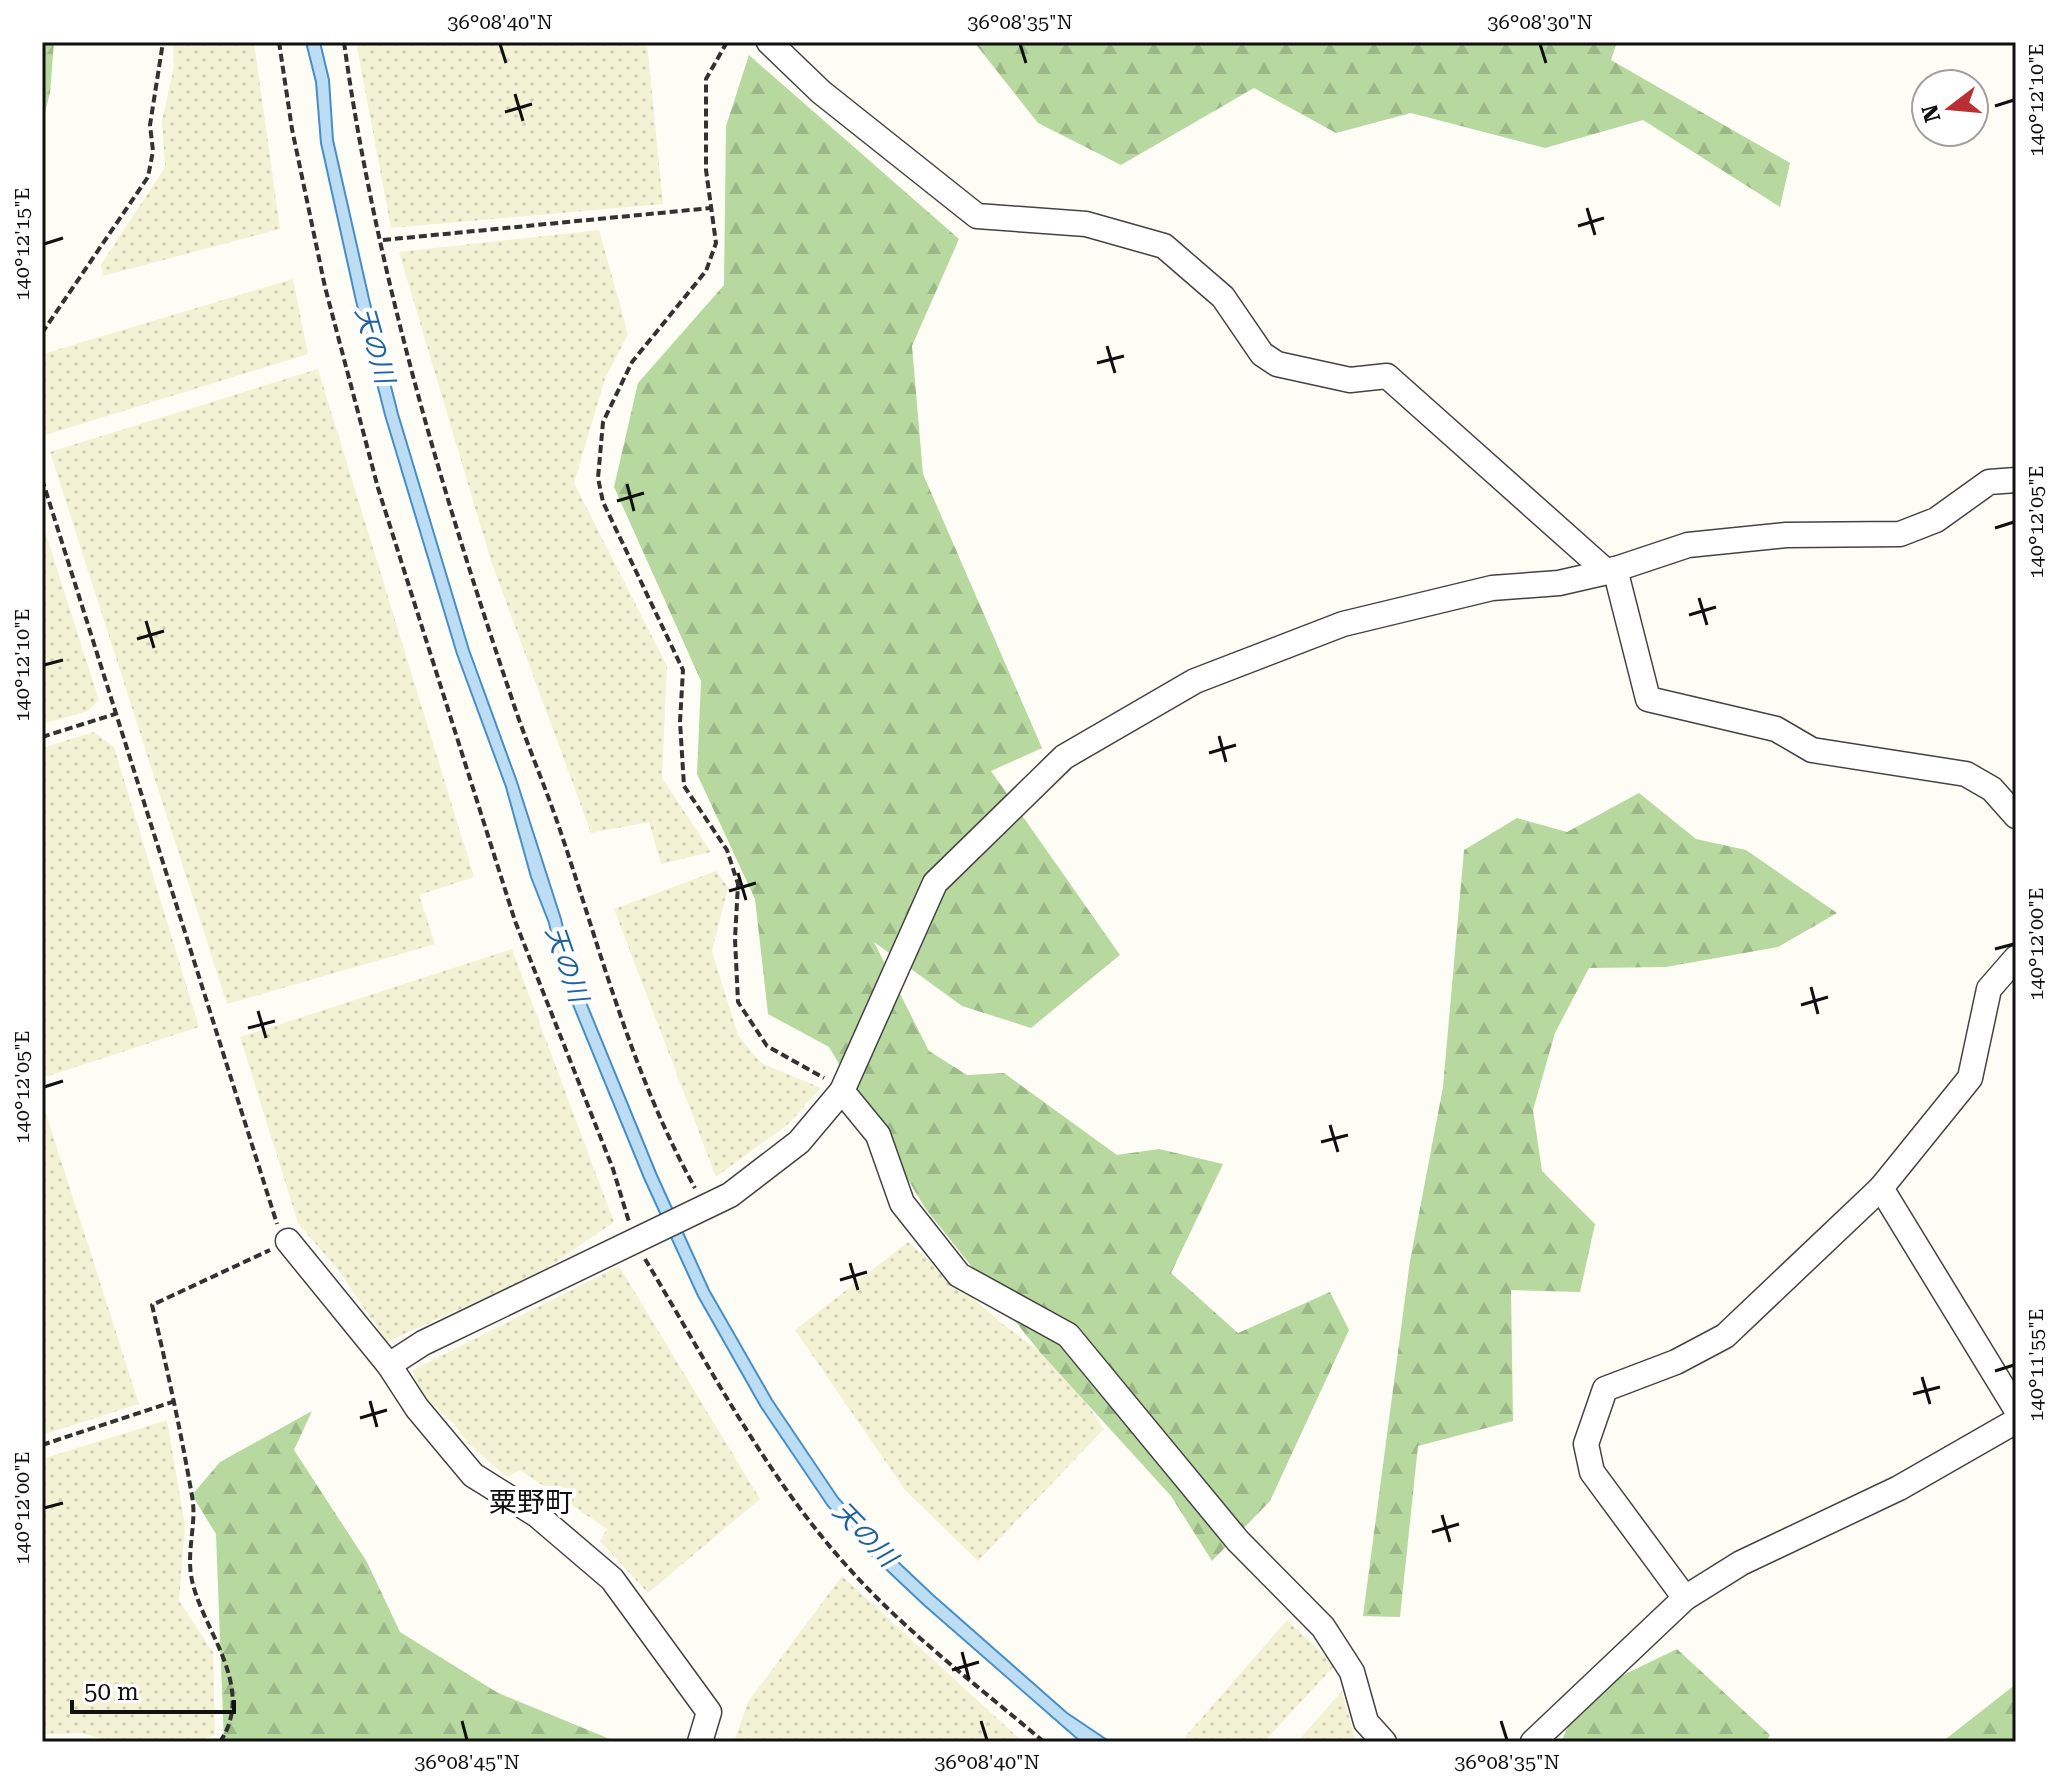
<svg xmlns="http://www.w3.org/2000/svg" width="2058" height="1784" font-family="'Roboto Serif','Noto Sans JP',serif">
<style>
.farmland{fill:url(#farmland-dots)}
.forest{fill:url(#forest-firs)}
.water{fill:#bcddf3;stroke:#478fc6;stroke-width:2}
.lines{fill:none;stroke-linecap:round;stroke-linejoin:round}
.minor-casing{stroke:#434343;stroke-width:27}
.path{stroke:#323232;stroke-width:4;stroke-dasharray:8 4;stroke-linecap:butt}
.minor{stroke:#fff;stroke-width:24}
.ticks{fill:none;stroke:#101010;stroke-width:3}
.labels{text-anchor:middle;stroke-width:8;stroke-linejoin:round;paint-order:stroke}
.water-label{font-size:26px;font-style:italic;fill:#1f629d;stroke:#fff}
.quarter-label{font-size:28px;fill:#101010;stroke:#fff}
.neatline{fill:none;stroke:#101010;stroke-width:3}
.ticks-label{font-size:20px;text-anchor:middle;fill:#101010}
</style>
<defs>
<pattern id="farmland-dots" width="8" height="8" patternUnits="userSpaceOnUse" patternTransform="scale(2)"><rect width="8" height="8" fill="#f4f2d5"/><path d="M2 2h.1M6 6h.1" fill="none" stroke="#d0ceb6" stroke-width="1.8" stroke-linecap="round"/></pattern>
<pattern id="forest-firs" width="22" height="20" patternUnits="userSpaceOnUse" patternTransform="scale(2)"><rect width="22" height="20" fill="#b7d89f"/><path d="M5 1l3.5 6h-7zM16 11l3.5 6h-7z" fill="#9cb888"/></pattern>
</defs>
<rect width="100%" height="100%" fill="#fefdf5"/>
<!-- farmland -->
<g class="farmland">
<path d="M173,42H254L280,229L103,276L101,265L165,167L162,120L174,67Z"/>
<path d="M356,42H647L663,204L391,228Z"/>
<path d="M599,230L628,334L605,379L574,483L667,666L662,778L711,852L661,864L649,822L591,833L491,561L399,252Z"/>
<path d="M293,279L308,354L42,436L43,354Z"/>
<path d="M318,369L474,877L419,895L435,944L227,1004L50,452Z"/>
<path d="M42,522L99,700L88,711L42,724Z"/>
<path d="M94,732L114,747L199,1027L42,1078V748Z"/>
<path d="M716,871L728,887L712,951L738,1035L761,1063L821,1088L787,1125L716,1177L614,909Z"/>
<path d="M512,949L614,1222L538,1274L387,1342L339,1271L298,1223L240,1037Z"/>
<path d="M42,1101L139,1404L42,1435Z"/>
<path d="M908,1242L1004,1325L1062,1368L1104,1429L978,1561L905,1490L795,1330Z"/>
<path d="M619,1266L760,1499L648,1593L600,1541L607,1529L520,1470L507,1477L469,1444L455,1425L416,1389L413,1370Z"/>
<path d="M167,1420L185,1526L179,1601L213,1652L215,1735L195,1742H114L82,1733L42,1734V1459Z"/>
<path d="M842,1576L1023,1742H734L748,1702Z"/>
<path d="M1287,1620L1335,1665L1264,1742H1191L1185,1737Z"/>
<path d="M1342,1691L1356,1742H1297Z"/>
</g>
<!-- forest -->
<g class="forest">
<path d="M42,42H54L50,93L42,124Z"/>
<path d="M974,42H1617L1611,60L1790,163L1780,207L1643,120L1545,148L1411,113L1336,133L1254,88L1121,165L1038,123Z"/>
<path d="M749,55L959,239L912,346L923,474L1042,748L991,771L1120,955L1031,1028L962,1006L874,942L929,1051L967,1075L1004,1073L1117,1155L1159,1149L1223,1164L1171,1273L1238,1333L1330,1292L1349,1330L1270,1501L1212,1561L1171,1496L1039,1351L925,1208L829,1047L768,1014L755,899L697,774L701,681L614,487L638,383L724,285L726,126Z"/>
<path d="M1639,793L1696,839L1746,850L1837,913L1778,947L1666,967L1589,968L1555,1033L1533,1110L1542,1171L1595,1224L1580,1292L1511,1290L1513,1421L1418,1446L1400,1617L1363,1616L1410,1261L1443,1087L1464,850L1517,818L1567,832Z"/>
<path d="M312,1411L294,1450L367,1562L400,1632L498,1693L617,1742H224L216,1534L192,1495L220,1462Z"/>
<path d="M1677,1649L1770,1735L1766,1742H1561L1582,1695Z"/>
<path d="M2016,1684V1742H1942Z"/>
</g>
<!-- water -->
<path class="water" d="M306,42H320L329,80L333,140L369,299L398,414L469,650L517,782L561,919L572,968L656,1173L709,1290L772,1400L838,1498L879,1544L933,1595L1067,1713L1110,1742H1081L924,1605L871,1555L828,1506L761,1407L698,1296L644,1178L560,973L549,923L531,877L506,787L457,654L385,415L356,301L321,143L316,82Z"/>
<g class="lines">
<defs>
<g id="minor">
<path d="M769,42L821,92L977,216L1086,224L1164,246L1223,297L1262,354L1277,364L1350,380L1387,376L1607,572"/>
<path d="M1615,569L1648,699L1776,729L1812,750L1966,774L1992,789L2016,816"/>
<path d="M2016,958L1989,989L1970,1078L1881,1188L2016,1409"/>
<path d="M842,1091L878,1135L902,1203L959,1275L1068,1335L1238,1541L1323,1627L1352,1672L1366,1722L1384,1742"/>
<path d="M288,1241L389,1365L417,1408L473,1475L537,1515L612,1579L709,1712L700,1742"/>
<path d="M389,1365L423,1343L730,1195L799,1142L842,1091L935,883L1064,757L1195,681L1343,624L1492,588L1559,583L1607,572L1688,545L1786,535L1900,534L1936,520L1989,482L2016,480"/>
<path d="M1685,1598L1592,1472L1586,1444L1605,1389L1676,1362L1725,1336L1881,1188"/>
<path d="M1533,1742L1685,1598L1741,1563L1899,1488L2016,1421"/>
</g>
</defs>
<!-- minor casing -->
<use href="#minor" class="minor-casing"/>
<!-- path -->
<g class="path">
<path d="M279,42L292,129L325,287L378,488L515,921L613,1169L629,1222"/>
<path d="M344,42C374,262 440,486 511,696C525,740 544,783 559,827C600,948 632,1075 695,1188"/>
<path d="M727,42L706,79V170L716,243L706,271L632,362L603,422L598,478L603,502L683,670L680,722L684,786L727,850L738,884L735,939L738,1002L767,1046L824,1078"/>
<path d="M383,240L711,208"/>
<path d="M42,333L148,177L153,151L150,125L163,42"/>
<path d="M42,479L277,1224"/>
<path d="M42,737L115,714"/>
<path d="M645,1259C707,1362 764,1473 845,1564C903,1630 977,1685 1044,1742"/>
<path d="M42,1445L175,1401"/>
<path d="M220,1742C258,1685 199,1627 191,1575C187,1548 197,1522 192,1496C181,1432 167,1368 152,1305L270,1250"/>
</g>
<!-- minor -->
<use href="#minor" class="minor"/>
</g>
<!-- ticks -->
<path class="ticks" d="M500,44L506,63M1020,44L1026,63M1540,44L1546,63M515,94L523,121M1995,106L2014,100M505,112L532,104M1587,208L1595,235M1578,226L1604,218M44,244L63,238M1107,346L1115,373M1097,363L1124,356M627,484L634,511M617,501L644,493M1995,528L2014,522M1699,598L1707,625M1689,615L1716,607M146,621L154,648M137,639L164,631M44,665L63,660M1219,736L1226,762M1209,753L1236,745M738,873L746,900M729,891L756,883M1995,949L2014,944M1811,987L1818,1014M1801,1005L1828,997M258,1011L266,1038M248,1028L275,1021M44,1087L63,1081M1330,1125L1338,1152M1321,1142L1348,1135M850,1263L858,1290M840,1280L867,1272M1995,1371L2014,1365M1922,1377L1930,1404M1913,1394L1940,1387M370,1401L377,1427M360,1418L387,1410M44,1508L63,1503M1442,1515L1450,1542M1432,1532L1459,1524M962,1652L969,1679M952,1670L979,1662M462,1721L467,1740M981,1721L987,1740M1501,1721L1507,1740"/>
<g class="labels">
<!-- water labels -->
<g class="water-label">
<text transform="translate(375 345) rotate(74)" y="9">天の川</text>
<text transform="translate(567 964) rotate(71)" y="9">天の川</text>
<text transform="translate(865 1534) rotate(46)" y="9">天の川</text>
</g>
<!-- quarter labels -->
<g class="quarter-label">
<text x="531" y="1512">粟野町</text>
</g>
</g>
<!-- border -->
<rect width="2058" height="1784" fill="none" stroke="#ffffff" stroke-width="88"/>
<!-- north arrow -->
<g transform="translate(1950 108) rotate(254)"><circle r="38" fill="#ffffff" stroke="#9f9f9f" stroke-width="2"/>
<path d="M0-6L14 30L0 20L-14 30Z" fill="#ba2f31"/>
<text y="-12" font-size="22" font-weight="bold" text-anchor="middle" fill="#101010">N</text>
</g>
<!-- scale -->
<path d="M72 1700v12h162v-12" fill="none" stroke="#101010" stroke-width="4"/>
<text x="84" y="1700" font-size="24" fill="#101010" stroke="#ffffff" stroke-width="6" paint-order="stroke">50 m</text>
<rect x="44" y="44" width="1970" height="1696" class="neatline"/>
<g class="ticks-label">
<text x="500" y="29">36°08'40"N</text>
<text x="1020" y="29">36°08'35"N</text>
<text x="1540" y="29">36°08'30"N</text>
<text transform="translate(2036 100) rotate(-90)" y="7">140°12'10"E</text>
<text transform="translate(22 244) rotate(-90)" y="7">140°12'15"E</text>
<text transform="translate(2036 522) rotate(-90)" y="7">140°12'05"E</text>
<text transform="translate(22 665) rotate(-90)" y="7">140°12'10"E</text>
<text transform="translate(2036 944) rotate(-90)" y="7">140°12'00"E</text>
<text transform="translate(22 1087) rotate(-90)" y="7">140°12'05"E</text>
<text transform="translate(2036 1365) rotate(-90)" y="7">140°11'55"E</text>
<text transform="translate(22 1508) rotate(-90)" y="7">140°12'00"E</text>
<text x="467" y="1769">36°08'45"N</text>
<text x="987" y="1769">36°08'40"N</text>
<text x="1507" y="1769">36°08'35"N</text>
</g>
</svg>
